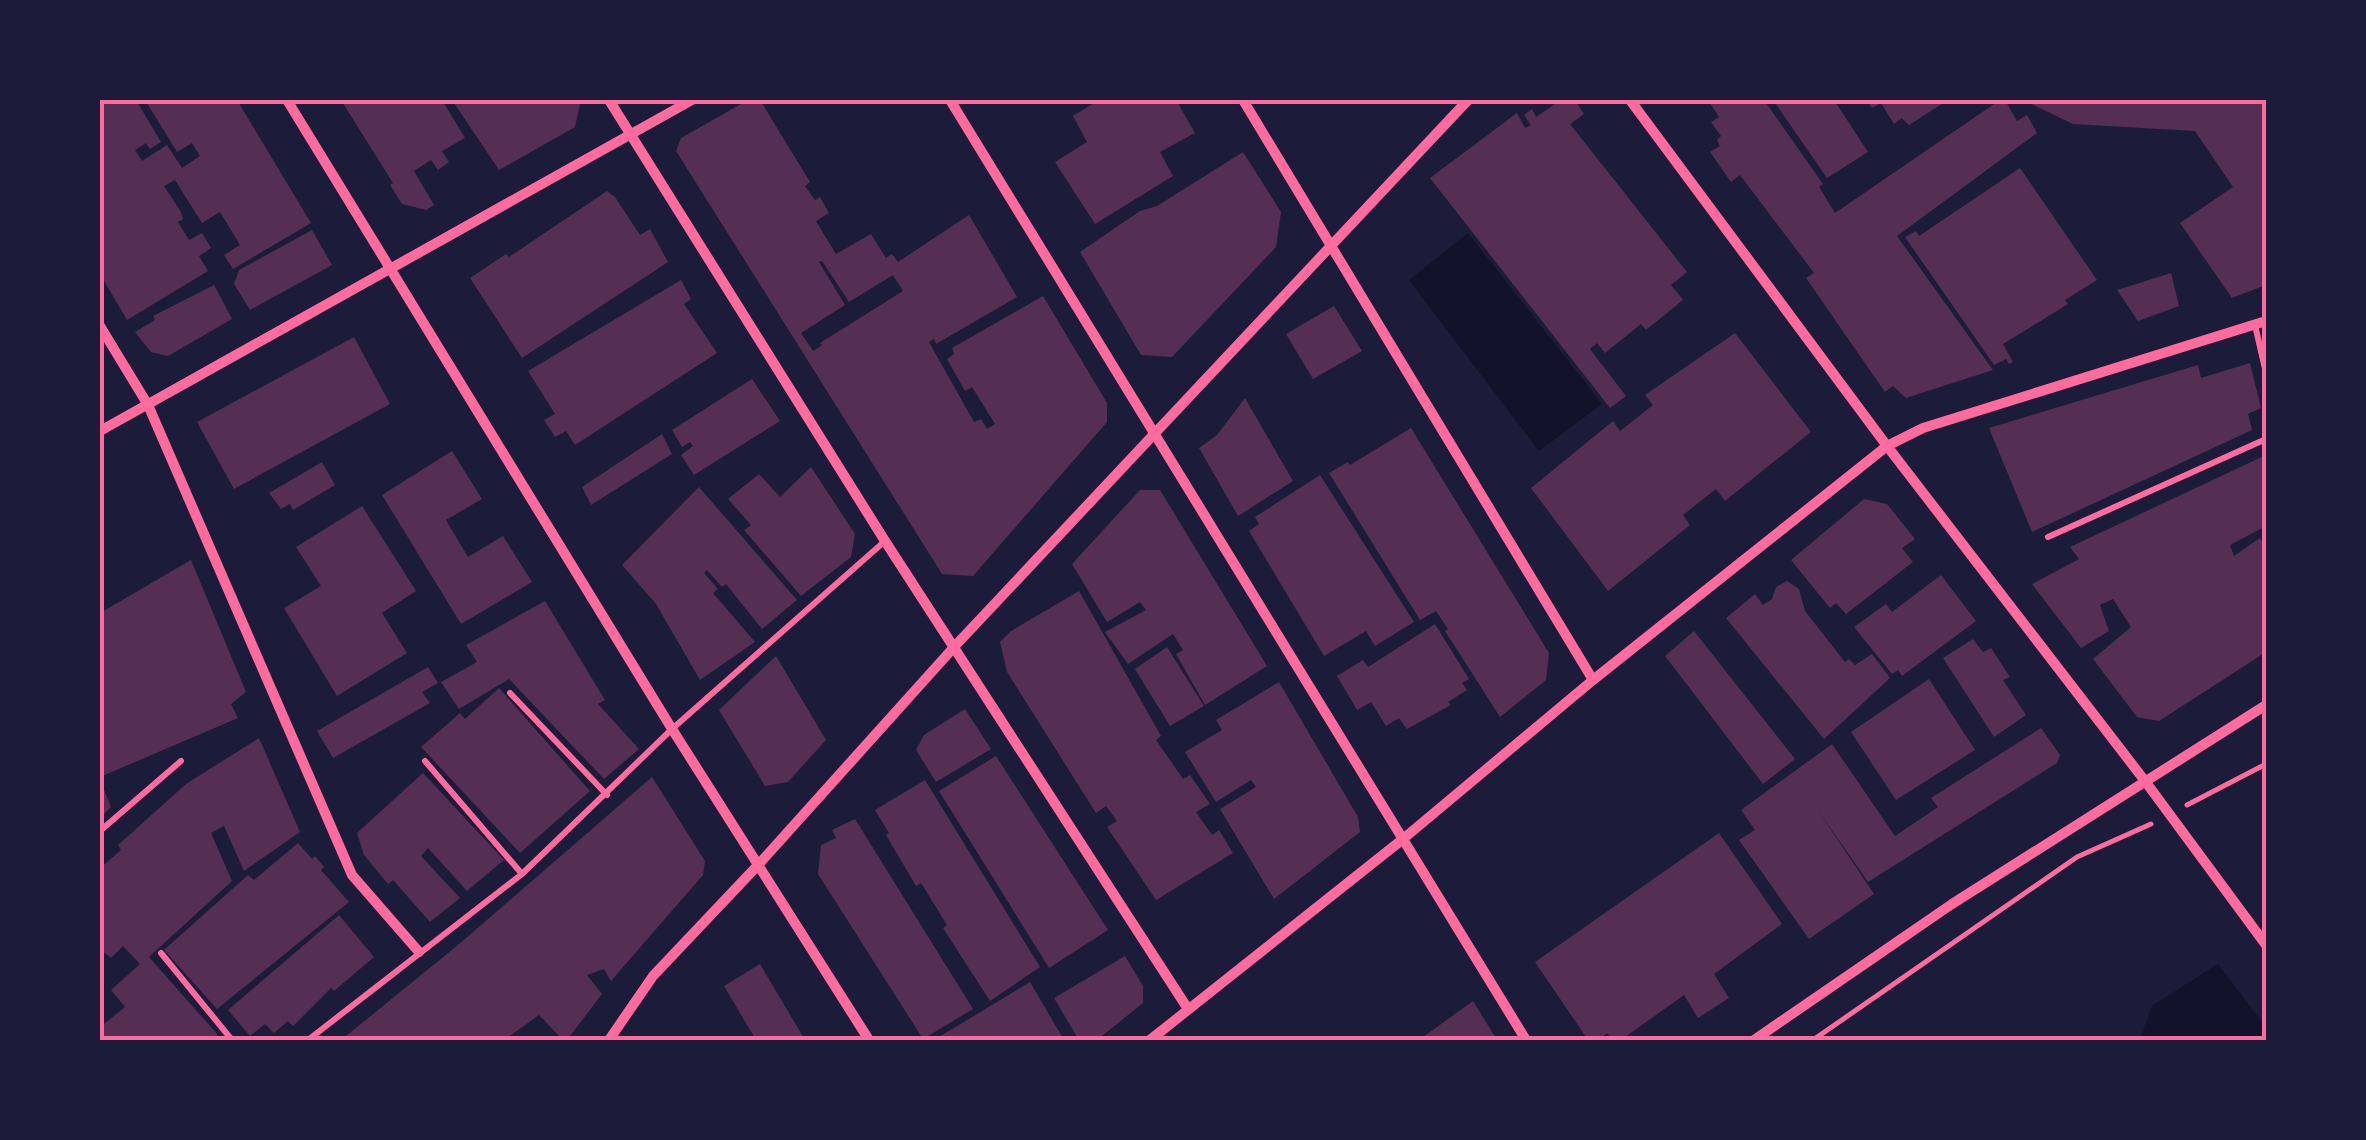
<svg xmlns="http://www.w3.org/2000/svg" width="2366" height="1140" font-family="Helvetica,sans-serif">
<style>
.water{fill:#12122b}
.pier{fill:#1b1b3a}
.building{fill:#542f53;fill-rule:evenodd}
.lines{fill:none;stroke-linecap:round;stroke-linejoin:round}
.path{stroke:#ff6b9d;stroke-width:5}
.service{stroke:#ff6b9d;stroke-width:6}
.minor{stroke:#ff6b9d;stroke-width:10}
.neatline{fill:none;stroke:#ff6b9d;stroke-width:4}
</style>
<rect width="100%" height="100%" fill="#1b1b3a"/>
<!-- water -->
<g class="water">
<path d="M1468,233L1602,404L1539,451L1409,280Z"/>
<path d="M2266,933V1040H2140L2152,1006Z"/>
</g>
<!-- pier -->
<path class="pier" d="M2266,928V1027L2215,960Z"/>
<!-- building -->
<g class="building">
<path d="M100,100H136L161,142L150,149L146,143L135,150L142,161L167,145L182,168L200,156L192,143L177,152L145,100H237L311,223L233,269L224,255L240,245L220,212L202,223L175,180L164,186L181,212L183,219L178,222L189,240L202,233L211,248L199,256L208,271L127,320L100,274Z"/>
<path d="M341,100H442L465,138L442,151L449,162L438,170L431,160L414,171L434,205L426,210L402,204L390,185L393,183Z"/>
<path d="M452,100H577L580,104L575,127L499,170Z"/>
<path d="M748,100H760L810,182L805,186L815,200L820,197L829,213L816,221L836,254L871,234L886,258L892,254L898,262L969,215L1017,297L936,344L934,339L929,342L974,422L981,419L987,429L995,424L972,387L965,391L947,359L954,354L952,348L1043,296L1107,403V422L973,576L942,574L676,151L681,138ZM822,261L849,302L893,275L903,291L820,343L822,345L813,351L801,333L845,305L819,262Z"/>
<path d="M1099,100H1176L1195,133L1160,152L1173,176L1095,224L1055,162L1087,142L1073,116Z"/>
<path d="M1561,100H1575L1584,114L1570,124L1687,272L1671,285L1683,300L1646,330L1641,324L1605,353L1597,343L1590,349L1626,396L1610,408L1430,178L1517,113L1525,128L1531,125L1524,115L1532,109L1536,117Z"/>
<path d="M1708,100H1764L1823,184L1819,187L1835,213L2000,100H2005L2017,121L2027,115L2037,133L1897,236L1993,370L1906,398L1893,386L1885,392L1806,278L1814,273L1740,175L1731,182L1710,152L1720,146L1717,140L1721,136L1711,122L1719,117Z"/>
<path d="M1773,100H1834L1868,152L1827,178Z"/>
<path d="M1867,100H1948L1909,125L1902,118L1894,124L1881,103L1872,108Z"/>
<path d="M2023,100H2266V285L2232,298L2180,223L2233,187L2195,131L2073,124Z"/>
<path d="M1243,152L1281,212L1276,247L1172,357L1141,355L1080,252L1140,211L1157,206Z"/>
<path d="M2020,168L2097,280L2065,300L2068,304L2003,344L2013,362L2009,364L2006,359L1994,365L1905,237L1916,231L1919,236Z"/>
<path d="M607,191L615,197L640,235L650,229L668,262L522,358L470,278L506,254L509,257Z"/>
<path d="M312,230L332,265L250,310L234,284L239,270Z"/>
<path d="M2171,273L2179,306L2138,321L2117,290Z"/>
<path d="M681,280L691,299L684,304L717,353L575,445L566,431L555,437L544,420L555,414L528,371Z"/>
<path d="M214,285L232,319L168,356L151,352L135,332L155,320L153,316Z"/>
<path d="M1334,306L1362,351L1313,379L1286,334Z"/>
<path d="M1735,333L1811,432L1725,501L1716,489L1683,515L1690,525L1608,591L1531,488L1613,421L1620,431L1653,405L1645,395Z"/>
<path d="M354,337L390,404L234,489L197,422Z"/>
<path d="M2250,363L2261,408L2248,414L2252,430L2032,532L1989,428L2198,365L2201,378Z"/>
<path d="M752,379L780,421L694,475L681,455L693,446L690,442L682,447L672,430Z"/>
<path d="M1245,398L1293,481L1238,516L1199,448L1217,435Z"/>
<path d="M1411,428L1549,653L1546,680L1500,717L1445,631L1448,629L1436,611L1420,620L1329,473L1348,462L1350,465Z"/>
<path d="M662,434L672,454L591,505L582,487Z"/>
<path d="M452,451L482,499L446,520L468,557L503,536L532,582L461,624L382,495Z"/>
<path d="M2266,455V526L2230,545L2234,556L2260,538L2266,548V652L2159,721L2137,717L2093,659L2131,627L2113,599L2100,605L2109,631L2081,648L2032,584L2079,559L2070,547Z"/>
<path d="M322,462L335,485L293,510L290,504L281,509L269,493Z"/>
<path d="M811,467L855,534L851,557L801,596L744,530L751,525L728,499L759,474L780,497Z"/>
<path d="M1320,475L1414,622L1375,646L1366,631L1324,656L1249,531L1259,524L1255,517Z"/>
<path d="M699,487L797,600L762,629L726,584L722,587L707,570L704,573L718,589L713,593L755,642L700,680L656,604L622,565Z"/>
<path d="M1140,490H1160L1267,666L1205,705L1176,654L1183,650L1173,634L1128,664L1105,632L1146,610L1140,602L1107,622L1072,564Z"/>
<path d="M1864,499L1887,504L1915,539L1902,548L1913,562L1846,614L1836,603L1830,608L1791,560Z"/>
<path d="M362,506L416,591L382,613L407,653L337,696L284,608L321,586L296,547Z"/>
<path d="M191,560L246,692L231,704L238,718L100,777V613Z"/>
<path d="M1941,575L1976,621L1902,676L1898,670L1892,674L1854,627L1886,604L1892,612Z"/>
<path d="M1787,581L1799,589L1805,611L1845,662L1849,659L1855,665L1872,654L1890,678L1824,739L1726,618L1755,594L1763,605L1772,599L1776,587Z"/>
<path d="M1079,591L1161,736L1156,740L1183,779L1190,775L1210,804L1196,812L1212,835L1219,830L1233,853L1156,900L1107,827L1117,821L1106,806L1096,813L1007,672L1000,642L1011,631Z"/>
<path d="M545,601L605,700L598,704L639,749L604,779L509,679L459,709L441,682L477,662L466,645Z"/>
<path d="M1435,624L1469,679L1462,683L1467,690L1448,702L1451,705L1407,729L1399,718L1386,726L1371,702L1357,710L1337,676L1363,660L1368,667Z"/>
<path d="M1694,631L1795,759L1763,784L1665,656Z"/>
<path d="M1973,639L1983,652L1991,648L2010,677L2003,680L2026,715L1994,737L1943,658Z"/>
<path d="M1167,647L1204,706L1170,726L1135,669Z"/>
<path d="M776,656L826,740L788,782L765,786L719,710Z"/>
<path d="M428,667L438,683L422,692L430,703L333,758L317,731Z"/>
<path d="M1929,679L1975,750L1896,800L1851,732Z"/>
<path d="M1279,682L1358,817L1360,832L1274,899L1220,809L1256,787L1251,780L1216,802L1185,752L1222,730L1216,720Z"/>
<path d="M499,688L590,791L520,853L421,747L460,713L465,719Z"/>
<path d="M965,709L991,749L936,782L916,750L924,735Z"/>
<path d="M2041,728L2060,755L2057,763L1868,882L1817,809L1874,894L1809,939L1739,840L1755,830L1741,810L1832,744L1895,836L1938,807L1931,798Z"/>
<path d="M259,738L300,832L244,871L224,826L211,833L232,881L149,957L217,1034L218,1040H105L100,1034V1027L125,1007L111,990L140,964L123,946L111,958L103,952L100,955V868L121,850L118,845L186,784Z"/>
<path d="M996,756L1108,930L1049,968L939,791Z"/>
<path d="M423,773L504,860L467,891L428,848L421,856L460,898L430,922L393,880L388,884L364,855L357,833Z"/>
<path d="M652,777L705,861L703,875L611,981L604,969L587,975L602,994L567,1040H563L539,1015L510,1036L513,1040H341L458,945Z"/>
<path d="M100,780L111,807L100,818Z"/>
<path d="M925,780L1040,967L990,1001L943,928L947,925L921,883L916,886L886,835L889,833L875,810Z"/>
<path d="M855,819L973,1009L923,1039L818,874L821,845L836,838L832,830Z"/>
<path d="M1719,833L1782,924L1714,974L1729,998L1698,1018L1684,995L1621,1040H1612L1607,1033L1598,1040H1588L1535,962Z"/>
<path d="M298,843L312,859L315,856L324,867L321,870L349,902L217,1009L164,950L248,875L254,880Z"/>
<path d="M339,915L374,957L334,991L331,988L293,1026L288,1021L274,1033L265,1024L250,1036L228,1010Z"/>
<path d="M1125,956L1143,986V1003L1097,1040H1079L1054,998Z"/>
<path d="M760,964L805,1040H756L724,986Z"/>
<path d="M1030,982L1064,1040H934Z"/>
<path d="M1473,1001L1497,1040H1419Z"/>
</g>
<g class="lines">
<!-- path -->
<g class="path">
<path d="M2187,805L2266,764"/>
<path d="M1813,1040L2077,857L2151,824"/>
</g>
<!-- service -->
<g class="service">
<path d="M2255,325L2266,373"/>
<path d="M2048,537L2266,439"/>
<path d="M510,693L607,795"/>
<path d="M425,761L522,874"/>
<path d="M100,831L181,761"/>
<path d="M161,953L232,1040"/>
<path d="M308,1040L522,874L672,729L885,541"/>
</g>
<!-- minor -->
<g class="minor">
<path d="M287,100L672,729L869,1040"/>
<path d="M609,100L885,541L1188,1009"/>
<path d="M950,100L1526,1040"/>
<path d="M1243,100L1593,680"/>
<path d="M1630,100L1887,446L2145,781L2266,945"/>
<path d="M100,326L148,405L352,875L419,952"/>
<path d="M100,431L692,100"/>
<path d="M609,1040L653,976L759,864L955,646L1468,100"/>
<path d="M1150,1040L1403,839L1593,680L1887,446L1923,428L2266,321"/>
<path d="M1754,1040L1952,904L2266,705"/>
</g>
</g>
<!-- border -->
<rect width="2366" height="1140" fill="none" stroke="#1b1b3a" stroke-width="205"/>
<rect x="102" y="102" width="2162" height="936" class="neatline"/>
</svg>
